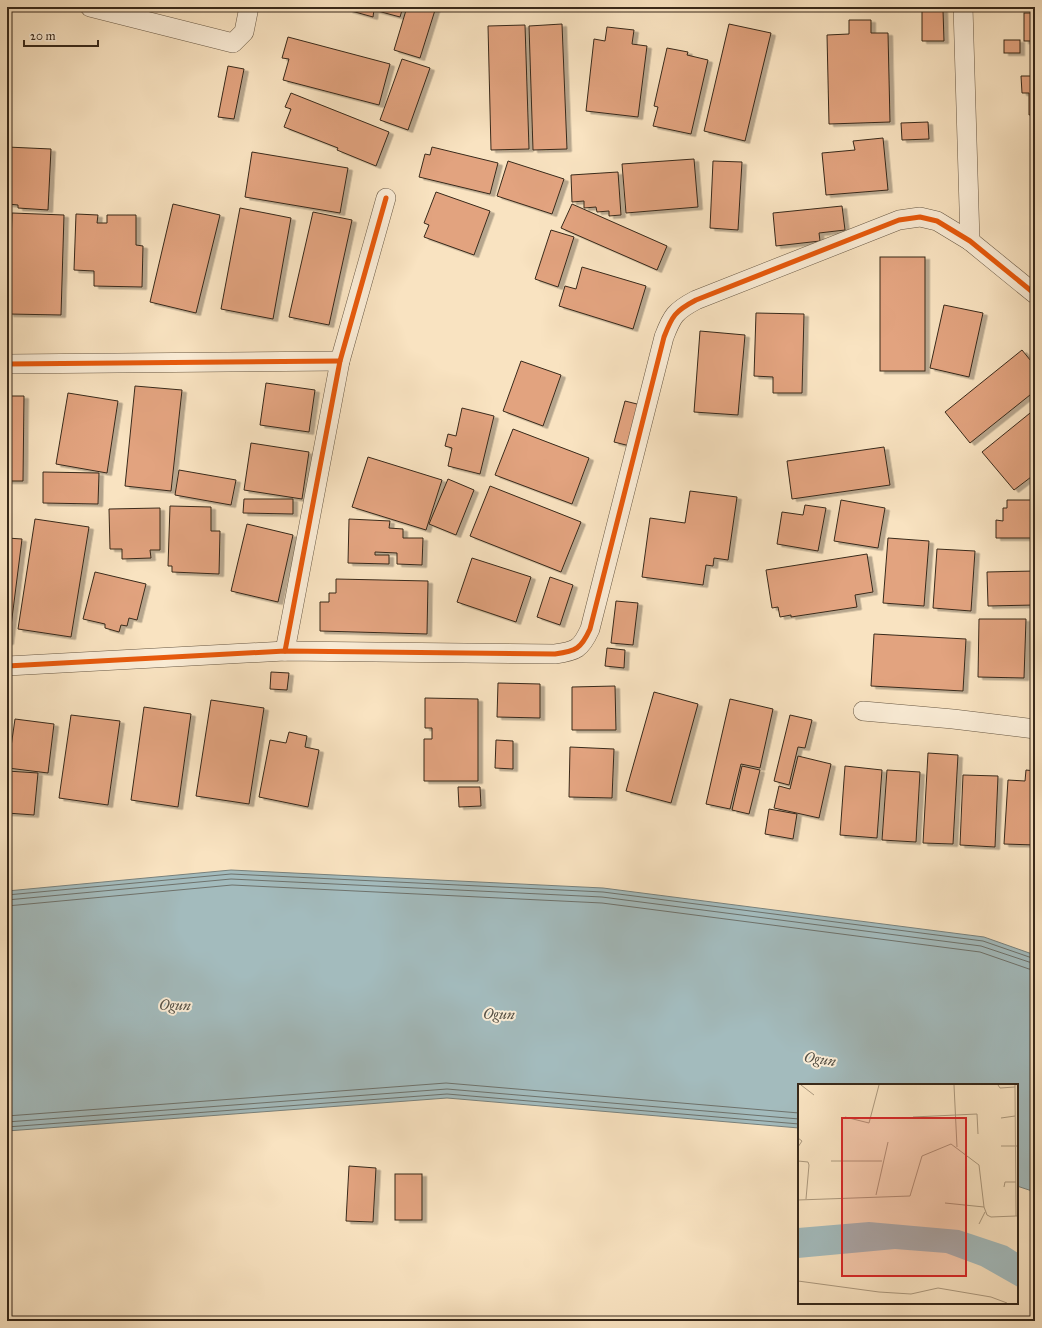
<svg xmlns="http://www.w3.org/2000/svg" width="1042" height="1328" font-family="'IM FELL Great Primer',serif">
<style>
.water{fill:#a3bbbd;stroke:#78817c}
.lines{fill:none;stroke-linecap:round;stroke-linejoin:round}
.shore{stroke:#6e726c;stroke-width:1}
.building{fill:#e2a37f;stroke:#38291a;filter:url(#shadow)}
.minor-casing{stroke:#685844;stroke-width:20}
.minor{stroke:#fbedd7;stroke-width:19}
.cycleway-casing{stroke:#fbedd7;stroke-width:8}
.cycleway{stroke:#e8590c;stroke-width:5}
.labels{text-anchor:middle;stroke-width:4;stroke-linejoin:round;paint-order:stroke}
.water-label{font-size:15px;font-style:italic;fill:#534e43;stroke:#fbedd7}
.inset-road{fill:none;stroke:#ac997e;stroke-width:1}
.view{fill:#d62828;fill-opacity:0.15;stroke:#d62828;stroke-width:2}
.inset-edge{fill:none;stroke:#38291a;stroke-width:2}
</style>
<defs>
<filter id="shadow"><feDropShadow dx="4.5" dy="2.5" stdDeviation="0" flood-color="#0004"/></filter>
</defs>
<rect width="100%" height="100%" fill="#f9e3c1"/>
<filter id="stains"><feTurbulence type="fractalNoise" baseFrequency=".005" numOctaves="4"/><feColorMatrix values="0 0 0 0 .2 0 0 0 0 .09 0 0 0 0 .02 0 0 0 .5 -.17"/></filter>
<radialGradient id="worn" r=".72"><stop offset=".6" stop-color="#630" stop-opacity="0"/><stop offset="1" stop-color="#630" stop-opacity=".3"/></radialGradient>
<!-- water -->
<path class="water" d="M231,870L603,888L984,937L1035,955V1192L1017,1186V1085H799V1128L447,1098L7,1131V891Z"/>
<g class="lines">
<!-- shore -->
<g class="shore">
<path d="M7,895L231,874L603,892L983,941L1035,959"/>
<path d="M7,900L231,879L602,897L981,946L1035,964"/>
<path d="M7,906L232,885L602,903L980,952L1029,969L1035,970"/>
<path d="M7,1116L446,1083L799,1113"/>
<path d="M7,1122L447,1089L799,1119"/>
<path d="M7,1127L447,1094L799,1124"/>
</g>
</g>
<!-- building -->
<g class="building">
<path d="M349,7H403L400,17L374,10L373,17L348,10Z"/>
<path d="M407,7H436L420,58L394,50Z"/>
<path d="M922,10H943L944,41H922Z"/>
<rect x="1024" y="13" width="11" height="28"/>
<path d="M849,20H871V33H888L890,122L829,124L827,35L849,34Z"/>
<path d="M562,24L567,149L533,150L529,26Z"/>
<path d="M729,24L771,33L745,141L704,131Z"/>
<path d="M525,25L529,149L491,150L488,26Z"/>
<path d="M607,27L634,30L632,44L647,46L638,117L586,111L594,39L605,41Z"/>
<path d="M288,37L390,64L379,105L283,80L289,59L282,58Z"/>
<rect x="1004" y="40" width="16" height="13"/>
<path d="M667,48L688,52L687,55L708,60L691,134L653,126L658,107L654,106Z"/>
<path d="M402,59L430,68L408,130L380,120Z"/>
<path d="M228,66L244,69L234,119L218,117Z"/>
<path d="M1021,76H1035V114L1029,115V93H1022Z"/>
<path d="M291,93L389,132L376,166L337,150L338,148L284,127L291,109L285,107Z"/>
<path d="M928,122L929,139L902,140L901,123Z"/>
<path d="M883,138L888,190L826,195L822,153L855,150L853,141Z"/>
<path d="M7,147L51,149L48,210L18,208V205L8,204Z"/>
<path d="M432,147L498,163L490,194L419,177L425,154L430,155Z"/>
<path d="M252,152L348,168L340,213L245,197Z"/>
<path d="M694,159L698,207L626,213L622,164Z"/>
<path d="M508,161L564,179L552,214L497,196Z"/>
<path d="M713,161L742,162L738,230L710,228Z"/>
<path d="M618,172L621,215L609,216V211L597,212L596,207L584,208V201L572,202L571,175Z"/>
<path d="M436,192L490,211L474,255L424,237L429,225L424,223Z"/>
<path d="M173,204L220,215L196,313L150,302Z"/>
<path d="M572,204L667,246L657,270L561,228Z"/>
<path d="M842,206L845,230L819,233L820,241L776,246L773,213Z"/>
<path d="M240,208L291,218L273,319L221,309Z"/>
<path d="M313,212L352,220L329,325L289,317Z"/>
<path d="M12,213L64,215L61,315L9,314Z"/>
<path d="M76,214L98,215L97,223H107V215H136V245L143,246L142,287L94,286V271L74,270Z"/>
<path d="M551,230L574,237L558,287L535,279Z"/>
<rect x="880" y="257" width="45" height="114"/>
<path d="M582,267L646,286L633,329L559,306L565,286L576,289Z"/>
<path d="M944,305L983,313L969,377L930,368Z"/>
<path d="M756,313L804,314L802,393H773V377L754,376Z"/>
<path d="M700,331L745,335L738,415L694,412Z"/>
<path d="M1022,350L1035,366V391L970,443L945,412Z"/>
<path d="M521,361L561,375L543,426L503,411Z"/>
<path d="M266,383L315,390L309,432L260,425Z"/>
<path d="M135,386L182,390L171,491L125,486Z"/>
<path d="M68,393L118,401L107,473L56,464Z"/>
<path d="M7,396H24L23,481H7V420H9V413H7Z"/>
<path d="M625,401L641,405L630,446L614,442Z"/>
<path d="M462,408L494,416L480,474L448,466L452,448L445,446L448,434L456,436Z"/>
<path d="M1035,409V474L1014,490L982,452Z"/>
<rect x="7" y="413" width="2" height="7"/>
<path d="M513,429L589,458L572,504L495,475Z"/>
<path d="M251,443L309,452L302,499L244,490Z"/>
<path d="M884,447L890,485L792,499L787,461Z"/>
<path d="M368,457L442,480L426,530L352,507Z"/>
<path d="M179,470L236,480L231,505L175,495Z"/>
<path d="M43,472L99,473L98,504L43,503Z"/>
<path d="M448,479L474,490L456,535L429,524Z"/>
<path d="M490,486L581,522L561,572L470,536Z"/>
<path d="M690,491L737,497L728,560L714,558L713,566L706,565L703,585L642,577L650,518L685,523Z"/>
<path d="M244,499H293V514L243,513Z"/>
<path d="M841,500L885,508L878,548L834,541Z"/>
<path d="M1007,500H1035V538H996V520L1003,521V508H1007Z"/>
<path d="M805,505L826,508L818,551L777,544L782,512L803,515Z"/>
<path d="M170,506L211,507V531H220L219,574L172,572V566H168Z"/>
<path d="M160,508V550H150L151,558L122,559V549H110L109,509Z"/>
<path d="M35,519L89,527L71,637L18,629Z"/>
<path d="M349,519L390,521L389,528L403,529V538H423L422,565L397,564V553L375,552V555H389V564L348,563Z"/>
<path d="M247,524L293,535L278,602L231,591Z"/>
<path d="M7,538L22,539L9,642H7Z"/>
<path d="M888,538L929,541L924,606L883,603Z"/>
<path d="M937,549L975,551L971,611L933,608Z"/>
<path d="M867,554L873,592L855,595L857,607L791,617V615L780,617L778,607L772,608L766,570Z"/>
<path d="M472,558L531,577L516,622L457,602Z"/>
<path d="M1035,571V605L988,606L987,572Z"/>
<path d="M95,572L146,584L137,620L129,618L127,626L121,625L119,632L105,628V624L83,619Z"/>
<path d="M550,577L573,585L560,625L537,617Z"/>
<path d="M336,579L428,581L427,634L320,631V602H329V593H336Z"/>
<path d="M616,601L638,603L633,645L611,643Z"/>
<path d="M979,619H1026L1024,678L978,677Z"/>
<path d="M874,634L966,639L963,691L871,686Z"/>
<path d="M607,648L625,650L624,668L605,666Z"/>
<path d="M271,672L289,673L287,690L270,689Z"/>
<path d="M498,683L540,684V718L497,717Z"/>
<path d="M615,686L616,730H572V687Z"/>
<path d="M654,692L698,704L671,803L626,791Z"/>
<path d="M425,698L478,699V781H424V739H432V728H425Z"/>
<path d="M730,699L773,709L760,768L741,764L730,809L706,804Z"/>
<path d="M211,700L264,708L249,804L196,796Z"/>
<path d="M144,707L191,714L178,807L131,800Z"/>
<path d="M71,715L120,721L108,805L59,798Z"/>
<path d="M790,715L812,720L805,748L798,747L789,785L774,781Z"/>
<path d="M15,719L54,724L48,773L8,768Z"/>
<path d="M289,732L307,736L305,747L319,750L308,807L259,797L270,740L286,743Z"/>
<path d="M496,740L513,741V769L495,768Z"/>
<path d="M570,747L614,749L612,798L569,797Z"/>
<path d="M928,753L958,755L953,844L923,843Z"/>
<path d="M798,756L831,764L819,818L774,808L779,786L790,789Z"/>
<path d="M742,766L760,770L749,814L732,810Z"/>
<path d="M845,766L882,770L877,838L840,835Z"/>
<path d="M887,770L920,772L916,842L882,840Z"/>
<path d="M1026,770L1035,771V845L1004,844L1008,780L1025,781Z"/>
<path d="M7,771L38,773L34,815L7,813Z"/>
<path d="M963,775L998,776L995,847L960,845Z"/>
<path d="M458,787H480L481,806L459,807Z"/>
<path d="M769,809L797,814L793,839L765,834Z"/>
<path d="M349,1166L376,1168L373,1222L346,1221Z"/>
<rect x="395" y="1174" width="27" height="46"/>
</g>
<g class="lines">
<defs>
<g id="minor">
<path d="M90,7L233,43L244,32L249,7"/>
<path d="M963,7L970,241"/>
<path d="M7,364L340,361"/>
<path d="M285,651L340,361L386,198"/>
<path d="M7,666L285,651L555,654C576,651 581,649 590,629L664,337C672,316 675,311 696,300L899,220L920,217L937,221L970,241L1035,294"/>
<path d="M863,711L953,719L1035,729"/>
</g>
</defs>
<!-- minor casing -->
<use href="#minor" class="minor-casing"/>
<!-- minor -->
<use href="#minor" class="minor"/>
<defs>
<g id="cycleway">
<path d="M7,364L340,361"/>
<path d="M285,651L340,361L386,198"/>
<path d="M7,666L285,651L555,654C576,651 581,649 590,629L664,337C672,316 675,311 696,300L899,220L920,217L937,221L970,241L1035,294"/>
</g>
</defs>
<!-- cycleway casing -->
<use href="#cycleway" class="cycleway-casing"/>
<!-- cycleway -->
<use href="#cycleway" class="cycleway"/>
</g>
<g class="labels">
<!-- water labels -->
<g class="water-label">
<text transform="translate(175 1005) rotate(2)" y="5">Ogun</text>
<text transform="translate(499 1014) rotate(2)" y="5">Ogun</text>
<text transform="translate(820 1059) rotate(9)" y="5">Ogun</text>
</g>
</g>
<!-- overview -->
<g transform="translate(798 1084)">
<rect width="220" height="220" fill="#f9e3c1"/>
<path d="M71,138L161,146L209,162L220,169V203L183,182L148,169L97,165L0,174V144Z" fill="#a3bbbd"/>
<path class="inset-road" d="M3,1L16,11M156,1L159,63M200,1L202,4L217,3M217,1L218,132H220M47,33L71,39L81,1M115,33L179,30L180,50M203,34L217,32M0,54L4,57L0,63M203,62H220M0,77L10,78L11,81L8,115M33,77H84M206,103L207,98H218M78,111L90,58M0,116L112,112L124,72L153,60L181,81L186,123L189,131L193,133L218,132M147,119L186,123M181,140L187,128M0,197L81,208L113,210L140,204L193,213L209,219"/>
<path class="view" d="M44,34H168V192H44Z"/>
<rect width="220" height="220" class="inset-edge"/>
</g>
<!-- margin -->
<rect width="1042" height="1328" fill="none" stroke="#f9e3c1" stroke-width="24"/>
<rect x="8" y="8" width="1026" height="1312" fill="none" stroke="#38291a" stroke-width="2"/>
<rect x="12" y="12" width="1018" height="1304" fill="none" stroke="#38291a"/>
<!-- scale -->
<path d="M24 40v6h74v-6" fill="none" stroke="#38291a" stroke-width="2"/>
<text x="30" y="40" font-size="12" fill="#38291a" stroke="#fbedd7" stroke-width="3" paint-order="stroke">20 m</text>
<rect width="100%" height="100%" filter="url(#stains)"/>
<rect width="100%" height="100%" fill="url(#worn)"/>
</svg>
